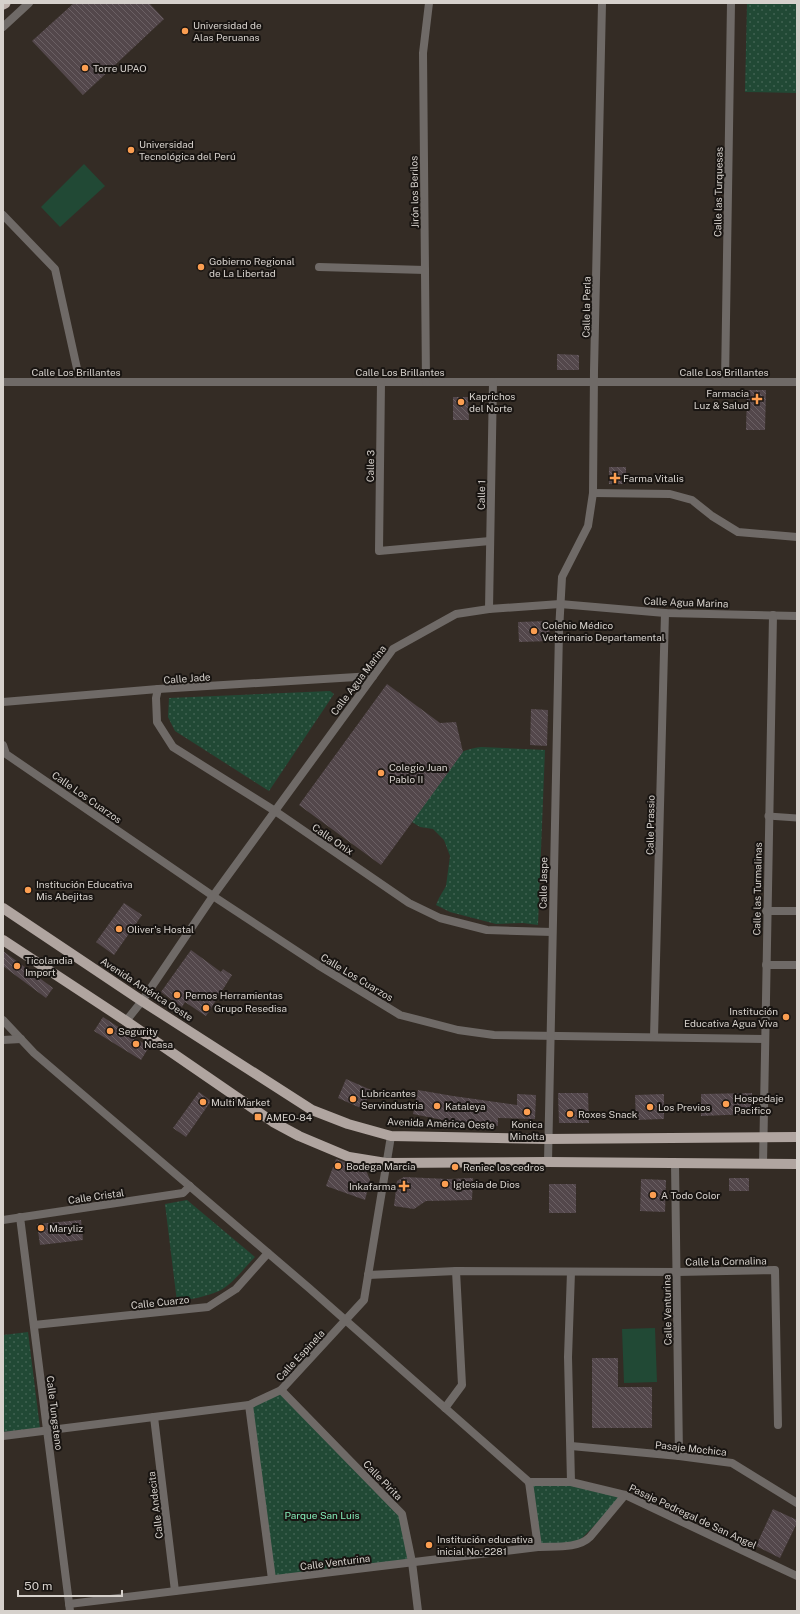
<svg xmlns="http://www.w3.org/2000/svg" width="800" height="1614" font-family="'Public Sans',sans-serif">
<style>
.grass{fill:#214935}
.park{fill:url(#park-dots)}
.building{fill:url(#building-back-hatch)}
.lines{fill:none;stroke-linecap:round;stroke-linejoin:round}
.service{stroke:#6f6a67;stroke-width:7}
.minor{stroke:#6f6a67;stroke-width:8}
.tertiary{stroke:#6f6a67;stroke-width:8}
.primary{stroke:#b0a5a0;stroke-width:10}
.trunk{stroke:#bdb0ab;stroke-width:11}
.poi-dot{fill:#fb9e51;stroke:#191512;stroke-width:1.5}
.labels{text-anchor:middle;stroke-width:4;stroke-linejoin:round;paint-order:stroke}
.poi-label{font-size:10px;fill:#d6d1cc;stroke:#191512;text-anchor:start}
.street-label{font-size:10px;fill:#d6d1cc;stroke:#191512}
.park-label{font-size:10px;fill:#83e9b6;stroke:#191512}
</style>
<defs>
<pattern id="park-dots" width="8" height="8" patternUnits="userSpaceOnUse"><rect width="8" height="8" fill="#214935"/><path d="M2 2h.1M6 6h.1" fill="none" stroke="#406251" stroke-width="1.8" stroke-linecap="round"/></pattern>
<pattern id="building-back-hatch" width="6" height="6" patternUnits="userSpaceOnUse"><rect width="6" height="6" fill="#53474b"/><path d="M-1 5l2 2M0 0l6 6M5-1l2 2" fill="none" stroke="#6b6064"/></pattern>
</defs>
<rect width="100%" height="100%" fill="#342c25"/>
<!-- grass -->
<g class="grass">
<path d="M84,164L105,186L60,227L41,207Z"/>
<path d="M655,1328L657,1382L624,1383L622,1329Z"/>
</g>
<!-- park -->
<g class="park">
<path d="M747,3H797V93L745,92Z"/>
<path d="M330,691L334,694L269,791L175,731L168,717L169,698Z"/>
<path d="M481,747L545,750L538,925L523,923L496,924L450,912L436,905L439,898L446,886L450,856L444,840L433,829L420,827L412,822C422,807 447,761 460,753C467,749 474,748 481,747Z"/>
<path d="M187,1200L255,1257C244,1268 233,1284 219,1291C206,1297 190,1299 177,1302L165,1204Z"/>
<path d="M28,1332L40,1428L3,1432V1335Z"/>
<path d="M281,1390L402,1514L412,1562L272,1579L249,1405Z"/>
<path d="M571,1482L625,1495L576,1544L538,1547L529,1485Z"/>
</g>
<!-- building -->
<g class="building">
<path d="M74,3H149L164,19L83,95L32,41Z"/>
<path d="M557,354L579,355V370H557Z"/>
<path d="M747,390H766L765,430H746Z"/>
<path d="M453,397H468L469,420H453Z"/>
<rect x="609" y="467" width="17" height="17"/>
<path d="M549,621L550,641L519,642L518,622Z"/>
<path d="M387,684L440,723L456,722L463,752L381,865L299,805Z"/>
<path d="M531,709L548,710L547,746L530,745Z"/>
<path d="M124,903L142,915L114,955L96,942Z"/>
<path d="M191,950L221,972L223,969L232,975L206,1016L185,1002L182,1007L161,992Z"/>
<path d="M3,951L53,988L46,998L3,966Z"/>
<path d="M103,1017L149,1047L141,1060L94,1031Z"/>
<path d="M346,1079L371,1090L363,1109L338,1098Z"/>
<path d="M418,1090L453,1096L517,1105V1094L536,1095L535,1119L498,1118V1126L448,1121L413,1114Z"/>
<path d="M199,1092L211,1101L186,1137L173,1128Z"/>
<path d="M558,1093H588L589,1123H559Z"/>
<path d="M752,1093V1114L701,1116V1094Z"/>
<path d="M664,1094V1119L636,1120L635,1095Z"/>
<path d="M336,1159L366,1170L370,1180L365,1200L326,1186Z"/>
<path d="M404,1177L448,1179L473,1178L472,1200L426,1201L414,1209L394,1206L397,1181Z"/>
<rect x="729" y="1178" width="20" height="13"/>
<path d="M641,1179L666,1180L665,1212L640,1211Z"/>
<rect x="549" y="1184" width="27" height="29"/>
<path d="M81,1220L83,1240L40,1245L37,1224Z"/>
<path d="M592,1358H618V1387H652V1428H592Z"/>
<path d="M773,1509L797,1520V1523L780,1558L756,1546Z"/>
</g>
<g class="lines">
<!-- service -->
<path class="service" d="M768,816L797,818"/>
<!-- minor -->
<g class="minor">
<path d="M3,215L55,269L80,382"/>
<path d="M319,267L425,270"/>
<path d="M3,382H797"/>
<path d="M381,382L379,551L490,541"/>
<path d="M426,382L423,53L429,3"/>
<path d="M725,382L731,3"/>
<path d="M593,493L670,494L692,500L712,516L738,532L797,537"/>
<path d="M489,609L493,382"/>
<path d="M158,689L156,698L157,722L173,747L275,811L409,903L440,918L487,930L552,932"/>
<path d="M3,702L158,689L373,676"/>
<path d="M3,745L6,754L213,896L318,965L400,1015L458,1030L494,1035L765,1039"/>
<path d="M766,911H797"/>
<path d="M766,965H797"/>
<path d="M3,1020L34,1053L309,1288L529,1482"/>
<path d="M126,1021L142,1001L213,896L393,649L456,614L489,609L560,604L665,613L797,616"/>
<path d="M654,1037L665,613"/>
<path d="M3,1040L21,1039"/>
<path d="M548,1162L559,631L562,577L588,526L593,493L594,371L602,3"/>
<path d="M675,1163L679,1456"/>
<path d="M763,1164L773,615"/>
<path d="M20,1217L70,1611"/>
<path d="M3,1220L183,1193L190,1186"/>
<path d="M571,1272L568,1357L571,1482"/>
<path d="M368,1275L456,1271L677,1272L775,1270L778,1425"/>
<path d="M34,1325L208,1307L236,1289L268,1253"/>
<path d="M281,1390L402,1514L412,1562L418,1611"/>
<path d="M249,1405L272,1579"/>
<path d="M445,1408L462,1385L456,1271"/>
<path d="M154,1417L175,1591"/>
<path d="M3,1436L249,1405L281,1390L364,1300L391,1136"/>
<path d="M571,1446L679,1456L732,1463L797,1503"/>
<path d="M529,1482H571L625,1495L797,1576"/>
<path d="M529,1482L538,1547"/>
<path d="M69,1604L538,1547C554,1546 578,1549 590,1537L625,1495"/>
</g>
<!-- tertiary -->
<path class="tertiary" d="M3,27L29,3"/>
<!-- primary -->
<g class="primary">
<path d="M3,908L142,1001L312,1110L348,1124L391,1136L547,1139L797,1137"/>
<path d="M3,940L126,1021L273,1122L299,1136L349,1157L386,1163L548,1162L797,1164"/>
</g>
<!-- trunk -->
<path class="trunk" d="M3,4L5,3"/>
</g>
<!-- markers -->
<g class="poi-dot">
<circle cx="185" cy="31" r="4"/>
<circle cx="85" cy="68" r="4"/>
<circle cx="131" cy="150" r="4"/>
<circle cx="201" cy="267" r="4"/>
<path d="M755 393h4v4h4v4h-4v4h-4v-4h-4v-4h4z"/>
<circle cx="461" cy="402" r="4"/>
<path d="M613 472h4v4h4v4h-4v4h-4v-4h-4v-4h4z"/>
<circle cx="534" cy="631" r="4"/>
<circle cx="381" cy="773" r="4"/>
<circle cx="28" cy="890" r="4"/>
<circle cx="119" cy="929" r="4"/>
<circle cx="17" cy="966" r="4"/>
<circle cx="177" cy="995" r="4"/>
<circle cx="206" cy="1008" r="4"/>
<circle cx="786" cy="1017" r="4"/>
<circle cx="110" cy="1031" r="4"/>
<circle cx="136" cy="1044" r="4"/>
<circle cx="353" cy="1099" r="4"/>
<circle cx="203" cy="1102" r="4"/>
<circle cx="726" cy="1104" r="4"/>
<circle cx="437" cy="1106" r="4"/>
<circle cx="650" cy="1107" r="4"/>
<circle cx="527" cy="1112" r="4"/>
<circle cx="570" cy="1114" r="4"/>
<rect x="254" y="1113" width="8" height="8" rx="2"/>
<circle cx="338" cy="1166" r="4"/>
<circle cx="455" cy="1167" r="4"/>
<circle cx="445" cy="1184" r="4"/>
<path d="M402 1180h4v4h4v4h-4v4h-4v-4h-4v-4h4z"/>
<circle cx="653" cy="1195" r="4"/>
<circle cx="41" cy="1228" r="4"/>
<circle cx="429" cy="1545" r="4"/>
</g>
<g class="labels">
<!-- poi labels -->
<g class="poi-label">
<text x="193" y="29">Universidad de<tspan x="193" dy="12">Alas Peruanas</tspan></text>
<text x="93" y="72">Torre UPAO</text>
<text x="139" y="148">Universidad<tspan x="139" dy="12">Tecnológica del Perú</tspan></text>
<text x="209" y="265">Gobierno Regional<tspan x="209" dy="12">de La Libertad</tspan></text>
<text x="749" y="397" text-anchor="end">Farmacia<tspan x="749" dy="12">Luz &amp; Salud</tspan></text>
<text x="469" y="400">Kaprichos<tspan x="469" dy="12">del Norte</tspan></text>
<text x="623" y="482">Farma Vitalis</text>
<text x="542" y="629">Colehio Médico<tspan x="542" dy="12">Veterinario Departamental</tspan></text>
<text x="389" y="771">Colegio Juan<tspan x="389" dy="12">Pablo II</tspan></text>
<text x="36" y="888">Institución Educativa<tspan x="36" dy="12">Mis Abejitas</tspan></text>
<text x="127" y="933">Oliver's Hostal</text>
<text x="25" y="964">Ticolandia<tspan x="25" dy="12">Import</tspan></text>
<text x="185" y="999">Pernos Herramientas</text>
<text x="214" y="1012">Grupo Resedisa</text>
<text x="778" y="1015" text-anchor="end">Institución<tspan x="778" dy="12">Educativa Agua Viva</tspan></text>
<text x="118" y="1035">Segurity</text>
<text x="144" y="1048">Ncasa</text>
<text x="361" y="1097">Lubricantes<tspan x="361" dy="12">Servindustria</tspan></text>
<text x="734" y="1102">Hospedaje<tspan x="734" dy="12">Pacifico</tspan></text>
<text x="211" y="1106">Multi Market</text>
<text x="445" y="1110">Kataleya</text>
<text x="658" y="1111">Los Previos</text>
<text x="578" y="1118">Roxes Snack</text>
<text x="266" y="1121">AMEO-84</text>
<text x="527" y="1128" text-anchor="middle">Konica<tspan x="527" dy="12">Minolta</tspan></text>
<text x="346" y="1170">Bodega Marcia</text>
<text x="463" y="1171">Reniec los cedros</text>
<text x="453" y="1188">Iglesia de Dios</text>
<text x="396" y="1190" text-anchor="end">Inkafarma</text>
<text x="661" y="1199">A Todo Color</text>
<text x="49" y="1232">Maryliz</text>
<text x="437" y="1543">Institución educativa<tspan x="437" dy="12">inicial No. 2281</tspan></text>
</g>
<!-- street labels -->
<g class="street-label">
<text transform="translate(414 192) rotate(-91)" y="4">Jirón los Berilos</text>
<text transform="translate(718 192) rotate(-89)" y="4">Calle las Turquesas</text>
<text transform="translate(586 307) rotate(-89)" y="4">Calle la Perla</text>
<text x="76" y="376">Calle Los Brillantes</text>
<text x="400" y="376">Calle Los Brillantes</text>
<text x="724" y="376">Calle Los Brillantes</text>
<text transform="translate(370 466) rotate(-89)" y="4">Calle 3</text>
<text transform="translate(481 495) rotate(-89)" y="4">Calle 1</text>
<text transform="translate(686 602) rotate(2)" y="4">Calle Agua Marina</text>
<text transform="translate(187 678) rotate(-4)" y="4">Calle Jade</text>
<text transform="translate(358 680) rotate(-53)" y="4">Calle Agua Marina</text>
<text transform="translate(87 797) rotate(35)" y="4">Calle Los Cuarzos</text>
<text transform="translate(650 825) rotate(-89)" y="4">Calle Prassio</text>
<text transform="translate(333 839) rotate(34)" y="4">Calle Onix</text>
<text transform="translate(543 883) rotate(-89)" y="4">Calle Jaspe</text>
<text transform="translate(757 889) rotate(-89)" y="4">Calle las Turmalinas</text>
<text transform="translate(357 977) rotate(31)" y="4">Calle Los Cuarzos</text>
<text transform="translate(147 989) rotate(33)" y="4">Avenida América Oeste</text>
<text transform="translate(441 1123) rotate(2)" y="4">Avenida América Oeste</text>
<text transform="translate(96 1196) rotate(-8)" y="4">Calle Cristal</text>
<text transform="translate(726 1261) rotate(-1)" y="4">Calle la Cornalina</text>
<text transform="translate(160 1302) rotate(-6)" y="4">Calle Cuarzo</text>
<text transform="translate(667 1310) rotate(-91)" y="4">Calle Venturina</text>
<text transform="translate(300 1355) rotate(-47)" y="4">Calle Espinela</text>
<text transform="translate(55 1413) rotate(83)" y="4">Calle Tungsteno</text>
<text transform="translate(691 1448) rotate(6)" y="4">Pasaje Mochica</text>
<text transform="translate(383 1480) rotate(46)" y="4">Calle Pirita</text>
<text transform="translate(155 1505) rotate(-97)" y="4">Calle Andecita</text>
<text transform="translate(693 1516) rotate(25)" y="4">Pasaje Pedregal de San Angel</text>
<text transform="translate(335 1562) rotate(-7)" y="4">Calle Venturina</text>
</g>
<!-- park labels -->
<g class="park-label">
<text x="322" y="1519">Parque San Luis</text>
</g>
</g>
<!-- border -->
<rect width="800" height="1614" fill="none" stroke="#d6d1cc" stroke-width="8"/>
<!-- scale -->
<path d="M18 1590v6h104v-6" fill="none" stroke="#d6d1cc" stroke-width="2"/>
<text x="24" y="1590" font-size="12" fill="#d6d1cc" stroke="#191512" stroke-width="3" paint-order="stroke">50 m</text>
</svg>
